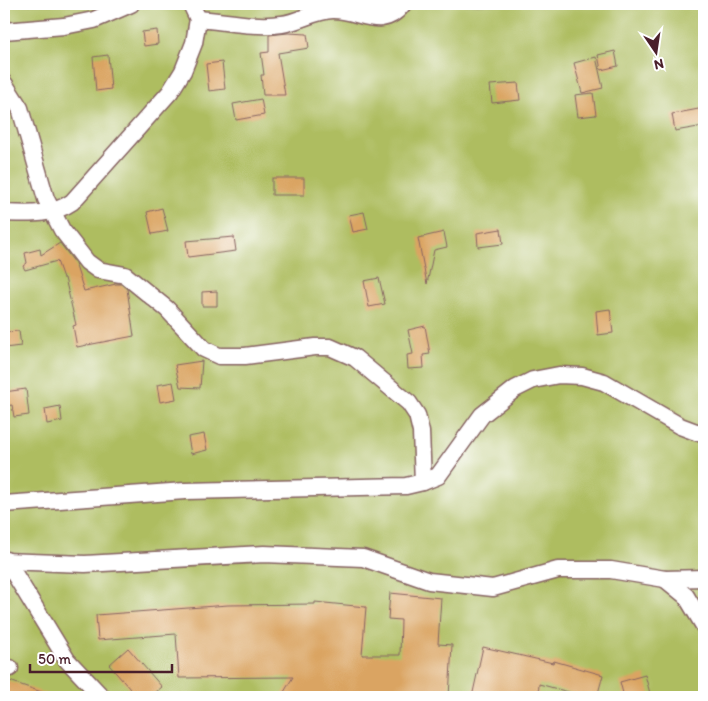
<svg xmlns="http://www.w3.org/2000/svg" width="708" height="701" font-family="Itim,sans-serif">
<style>
.green{fill:#aebd60;stroke:#7c6e46}
.building{fill:#daa462}
.lines{fill:none;stroke-linecap:round;stroke-linejoin:round}
.street-casing{stroke:#866362;stroke-width:19}
.street{stroke:#fff;stroke-width:16}
</style>
<rect width="100%" height="100%" fill="#fff"/>
<filter id="ink" filterUnits="userSpaceOnUse"><feTurbulence type="fractalNoise" baseFrequency=".02" numOctaves="2"/><feDisplacementMap in="SourceGraphic" scale="10" xChannelSelector="R" yChannelSelector="G"/><feConvolveMatrix kernelMatrix="1 2 1 2 8 2 1 2 1" color-interpolation-filters="sRGB"/></filter>
<filter id="wash" filterUnits="userSpaceOnUse"><feTurbulence type="fractalNoise" baseFrequency=".0096" numOctaves="4" result="noise"/><feDisplacementMap in="SourceGraphic" scale="20" xChannelSelector="R" yChannelSelector="G"/><feGaussianBlur stdDeviation="1.12" result="paint"/><feColorMatrix in="noise" values="0 0 0 0 0 0 0 0 0 0 0 0 0 0 0 0 0 1.4 0 .05"/><feComposite in="paint" operator="in"/></filter>
<g filter="url(#wash)">
<rect width="100%" height="100%" fill="#f4e1c8"/>
<!-- green -->
<rect class="green" x="4" y="4" width="700" height="693"/>
<g id="blocks">
<!-- building -->
<g class="building">
<path d="M157,30L158,44L144,46L142,32Z"/>
<path d="M288,33L307,34L309,48L278,53L285,95H263L261,75H264L261,53L269,52V35Z"/>
<path d="M615,51L618,66L601,70L598,55Z"/>
<path d="M108,55L111,89L96,91L93,57Z"/>
<path d="M596,57L603,88L582,93L574,63Z"/>
<path d="M222,62L225,89L209,91L206,64Z"/>
<path d="M518,83L520,100L492,103L490,85Z"/>
<path d="M593,93L596,115L578,117L575,95Z"/>
<path d="M261,99L264,115L236,120L233,104Z"/>
<path d="M704,108V126L675,131L672,114Z"/>
<rect x="272" y="178" width="32" height="17"/>
<path d="M162,208L168,231L152,234L147,212Z"/>
<path d="M364,212L368,229L353,232L349,215Z"/>
<path d="M501,229L503,244L478,247L477,233Z"/>
<path d="M444,232L447,247L434,250L427,284L418,238Z"/>
<path d="M234,237L236,251L188,257L186,241Z"/>
<path d="M60,243L75,263L84,291L116,284H121L127,289L134,336L77,347L73,326L76,325L65,278H63L57,261L25,270L23,266L27,263L25,253L40,249L41,255Z"/>
<path d="M379,278L385,304L369,307L364,281Z"/>
<path d="M217,291V306H202V292Z"/>
<path d="M610,309L613,333L598,335L596,311Z"/>
<path d="M425,326L430,354L423,355L424,368L408,369L407,355L413,354L408,330Z"/>
<path d="M19,331L21,346L4,348V332Z"/>
<path d="M202,361L200,388L180,387L175,365Z"/>
<path d="M173,382L176,399L160,402L157,385Z"/>
<path d="M26,389L29,415L14,417L12,405L4,406V392Z"/>
<path d="M60,406L62,421L47,424L45,409Z"/>
<path d="M204,434L207,450L191,454L188,437Z"/>
<path d="M390,593L441,598L438,644L452,645L449,697H281L293,677L179,678L176,634L98,640L96,615L228,605L315,604V602L366,607L362,655H400L401,620L388,619Z"/>
<path d="M483,647L553,663L554,661L603,675L597,697H587L539,684L538,697H472Z"/>
<path d="M128,648L162,687L150,697H137L109,665Z"/>
<path d="M645,675L651,697H624L620,682Z"/>
<path d="M4,679L50,695V697H4Z"/>
</g>
</g>
</g>
<g filter="url(#ink)">
<use href="#blocks" fill-opacity="0" stroke="#866362" stroke-width="1"/>
<g class="lines">
<defs>
<g id="street">
<path d="M198,19C225,21 255,28 282,24C299,22 316,10 333,10C361,10 382,32 403,4"/>
<path d="M4,31L64,26L94,20L131,4"/>
<path d="M4,83L20,108L46,199L62,230L87,262L98,270L125,275L167,309L204,349L219,356H245L315,347H330L355,358L409,403L417,415L421,432L423,482"/>
<path d="M4,213C27,214 52,216 72,202L170,92L183,71L194,43L198,19L191,4"/>
<path d="M4,504L185,491L406,486L423,482L438,476L482,415L515,389L533,380L559,375L582,376L604,382L680,426L696,432H704"/>
<path d="M6,560L67,660L102,697"/>
<path d="M4,561L85,564L264,554L363,558L429,581L493,588L558,570H611L665,579L704,578"/>
<path d="M665,579L686,596L704,626"/>
<path d="M4,668H10"/>
</g>
</defs>
<!-- street casing -->
<use href="#street" class="street-casing"/>
<!-- street -->
<use href="#street" class="street"/>
</g>
</g>
<!-- margin -->
<rect width="708" height="701" fill="none" stroke="#fff" stroke-width="20"/>
<!-- north arrow -->
<g transform="translate(656 52) rotate(167)" stroke="#ffffff" stroke-width="4" paint-order="stroke">
<path d="M0-4L9 19L0 12L-9 19Z" fill="#4a1f2b"/>
<text y="-8" font-size="14" font-weight="bold" text-anchor="middle" fill="#4a1f2b">N</text>
</g>
<!-- scale -->
<path d="M30 664v8h142v-8" fill="none" stroke="#4a1f2b" stroke-width="2.5"/>
<text x="38" y="664" font-size="15" fill="#4a1f2b" stroke="#ffffff" stroke-width="4" paint-order="stroke">50 m</text>
</svg>
